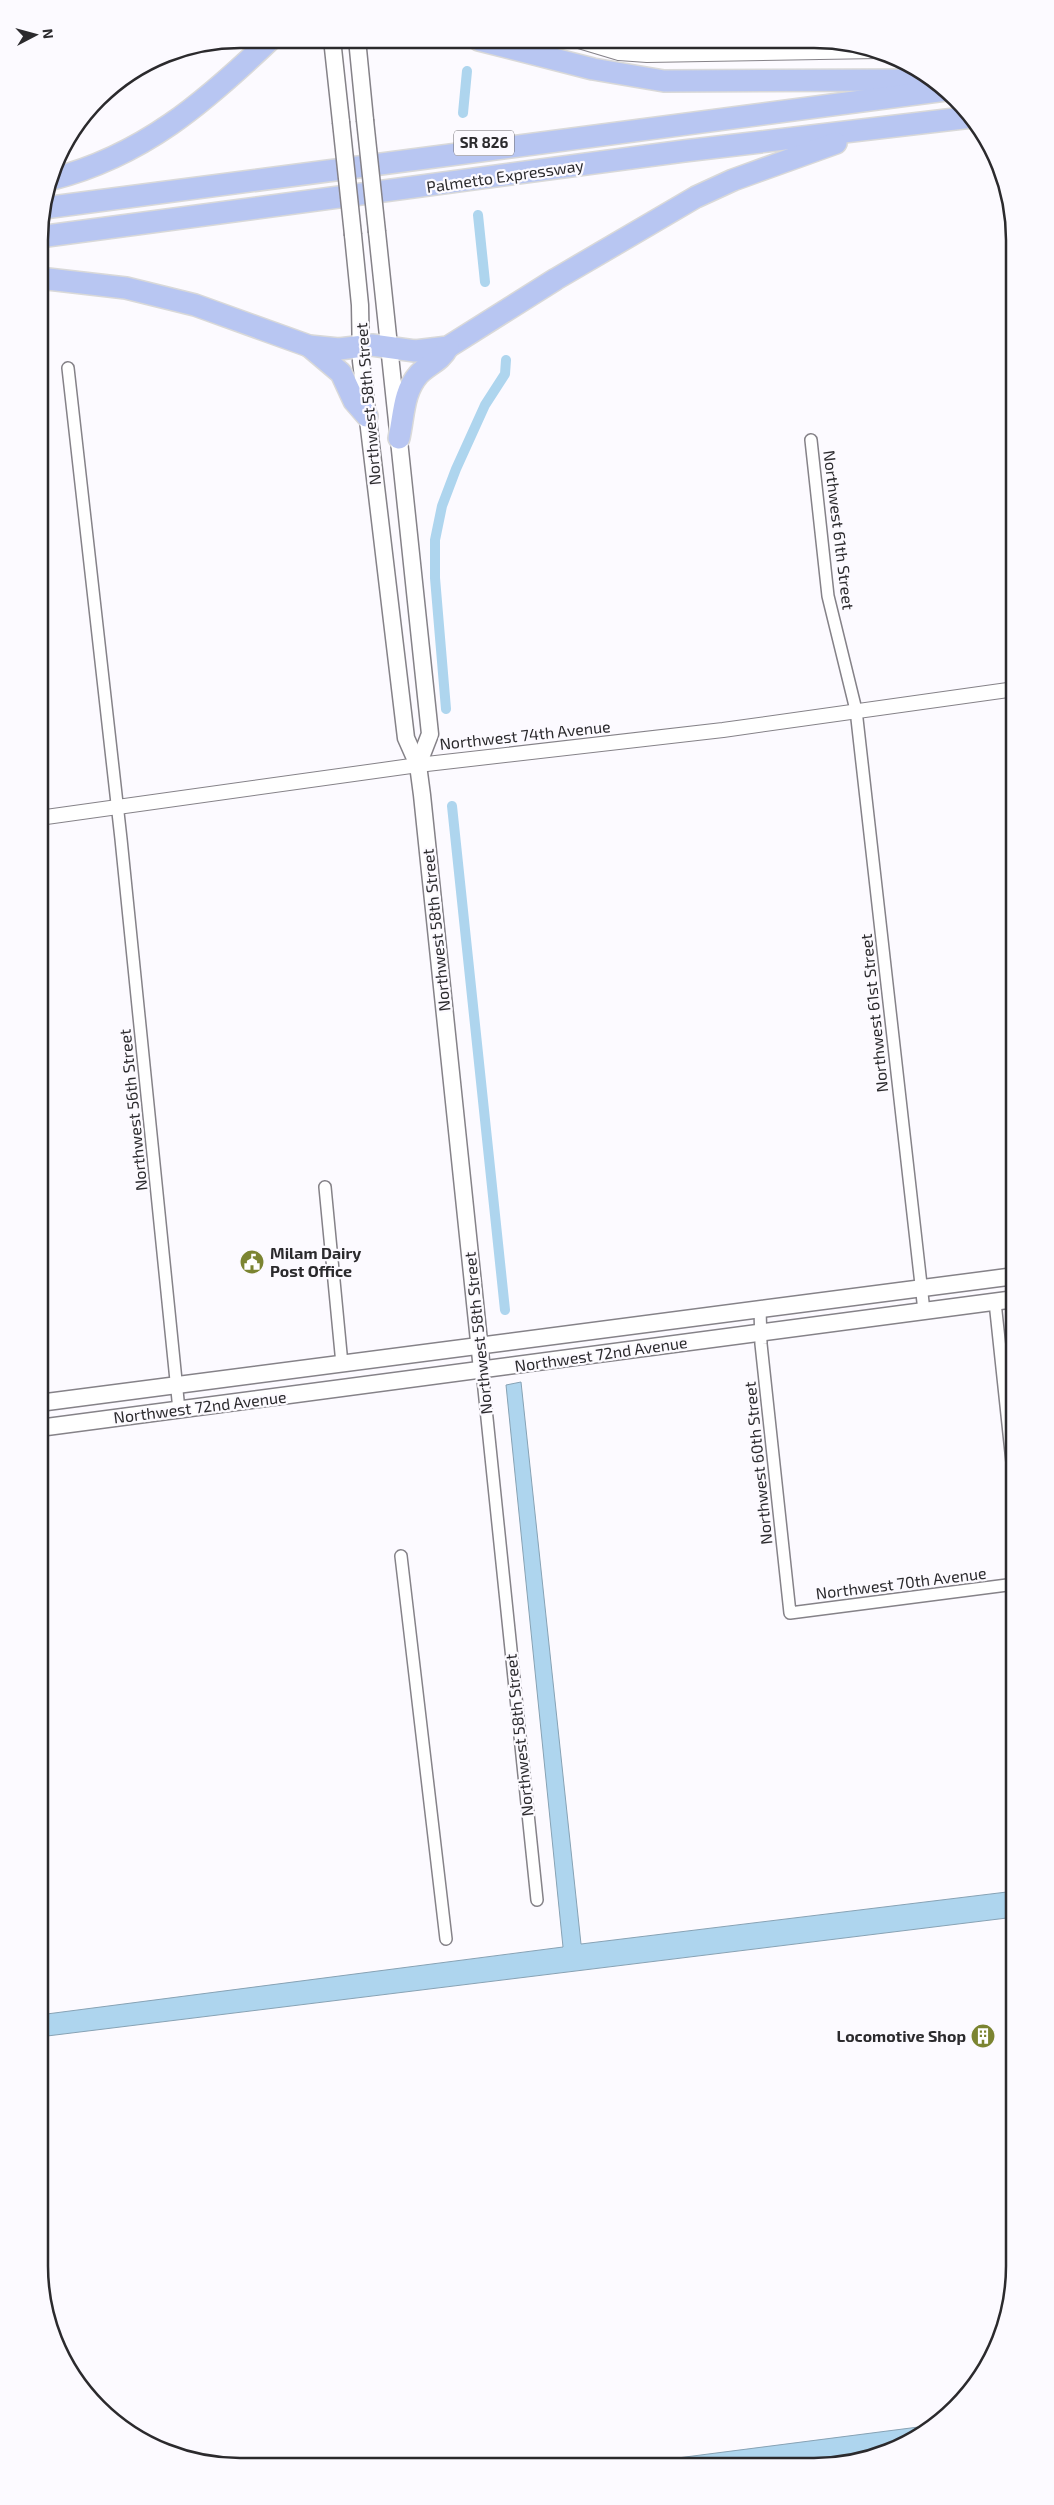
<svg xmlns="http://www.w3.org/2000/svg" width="1054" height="2505" font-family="'Exo 2',sans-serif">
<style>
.water{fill:#aed5ee;stroke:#87a2b4}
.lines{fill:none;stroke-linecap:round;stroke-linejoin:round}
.canal{stroke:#aed5ee;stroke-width:10}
.minor-casing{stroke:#858288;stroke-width:14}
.tertiary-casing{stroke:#858288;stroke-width:16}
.secondary-casing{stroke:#858288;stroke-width:19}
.motorway-casing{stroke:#d9d9d9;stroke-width:24}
.minor{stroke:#fff;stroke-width:11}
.tertiary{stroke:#fff;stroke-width:14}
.secondary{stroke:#fff;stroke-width:16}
.motorway{stroke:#b8c6f2;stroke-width:21}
.secondary-bridge-casing{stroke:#858288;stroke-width:19;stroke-linecap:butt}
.secondary-bridge{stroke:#fff;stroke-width:16}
.labels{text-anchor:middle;stroke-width:4.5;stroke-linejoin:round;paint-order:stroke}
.shield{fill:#fcfaff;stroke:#6a686c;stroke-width:1}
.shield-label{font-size:15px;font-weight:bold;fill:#2b2a2d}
.street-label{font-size:16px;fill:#2b2a2d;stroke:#fcfaff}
.poi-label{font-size:16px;font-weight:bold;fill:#2b2a2d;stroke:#fcfaff;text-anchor:start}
.rim{fill:none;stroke:#2b2a2d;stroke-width:2.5}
</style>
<rect width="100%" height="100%" fill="#fcfaff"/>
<!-- water -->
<g class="water">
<path d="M521,1382L581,1944L1015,1891V1917L39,2037V2015L563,1947L506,1385Z"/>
<path d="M934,2425L926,2433L866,2459L815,2466L623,2465Z"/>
</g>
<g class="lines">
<!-- canal -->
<g class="canal">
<path d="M463,113L467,71"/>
<path d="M478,215L485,282"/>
<path d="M446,709L435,578V540L442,506L456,469L485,405L505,374L506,360"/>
<path d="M452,806L505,1310"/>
</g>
<defs>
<g id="minor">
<path d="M68,368L121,839L179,1410"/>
<path d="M811,440L828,596L856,710L924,1311"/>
<path d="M325,1187L342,1364"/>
<path d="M995,1302L1015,1490"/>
<path d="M760,1309L761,1344L790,1613L1015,1584"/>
<path d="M39,1359L43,1403"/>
<path d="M482,1370L537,1900"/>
<path d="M401,1556L446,1939"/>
</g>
<g id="tertiary">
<path d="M579,41L619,53L647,55L878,51"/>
<path d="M39,818L418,765L723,730L1015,689"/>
</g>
<g id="secondary">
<path d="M332,39L341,122"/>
<path d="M357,39L365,120"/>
<path d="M377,232L430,734L418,765"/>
<path d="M353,235L360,305L361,361L406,738L418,765L422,795L482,1370"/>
<path d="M39,1403L1015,1276"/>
<path d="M39,1428L1015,1299"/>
</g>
<g id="motorway">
<path d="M479,40L593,69L664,81L919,80"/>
<path d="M52,179C143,156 205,102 271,39"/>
<path d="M44,208L946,90"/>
<path d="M39,237L684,151L972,117"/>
<path d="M39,278L126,288L195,305L309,346L339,349L372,345L415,351L448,347L556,279L696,197L733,180L836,143"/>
<path d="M309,346L341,373L354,401L367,416"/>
<path d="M399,438C404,415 403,392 419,374C430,363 440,362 448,347"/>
</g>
</defs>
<!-- minor casing -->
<use href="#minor" class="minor-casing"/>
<!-- tertiary casing -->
<use href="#tertiary" class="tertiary-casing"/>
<!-- secondary casing -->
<use href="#secondary" class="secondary-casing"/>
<!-- motorway casing -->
<use href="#motorway" class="motorway-casing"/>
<!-- minor -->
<use href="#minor" class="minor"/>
<!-- tertiary -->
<use href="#tertiary" class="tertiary"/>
<!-- secondary -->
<use href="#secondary" class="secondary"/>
<!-- motorway -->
<use href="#motorway" class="motorway"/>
<defs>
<g id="secondary-bridge">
<path d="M365,120L377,232"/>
<path d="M341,122L353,235"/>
</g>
</defs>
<!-- secondary-bridge casing -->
<use href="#secondary-bridge" class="secondary-bridge-casing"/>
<!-- secondary-bridge -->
<use href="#secondary-bridge" class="secondary-bridge"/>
</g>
<!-- icons -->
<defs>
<symbol id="civic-disc" viewBox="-11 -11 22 22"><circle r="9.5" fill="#7b8431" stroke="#fcfaff"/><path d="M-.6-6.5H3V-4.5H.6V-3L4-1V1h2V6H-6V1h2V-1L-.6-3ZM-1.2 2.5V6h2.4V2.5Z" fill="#fff"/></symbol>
<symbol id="building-disc" viewBox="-11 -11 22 22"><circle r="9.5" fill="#7b8431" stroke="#fcfaff"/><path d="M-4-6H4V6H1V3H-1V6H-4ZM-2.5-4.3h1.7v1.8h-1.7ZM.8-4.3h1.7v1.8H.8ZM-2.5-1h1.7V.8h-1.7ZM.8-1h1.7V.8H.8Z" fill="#fff"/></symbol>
</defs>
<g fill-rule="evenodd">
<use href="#civic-disc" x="238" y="1248" width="28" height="28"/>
<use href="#building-disc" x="969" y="2022" width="28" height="28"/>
</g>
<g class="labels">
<!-- shield labels -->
<rect class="shield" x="454" y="130.5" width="60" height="25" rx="4"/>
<g class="shield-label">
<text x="484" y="148">SR 826</text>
</g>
<!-- street labels -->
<g class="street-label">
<text transform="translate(505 176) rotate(-8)" y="6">Palmetto Expressway</text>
<text transform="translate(368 404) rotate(-95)" y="6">Northwest 58th Street</text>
<text transform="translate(839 530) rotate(83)" y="6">Northwest 61th Street</text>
<text transform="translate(525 735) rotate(-6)" y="6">Northwest 74th Avenue</text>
<text transform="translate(436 930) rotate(-96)" y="6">Northwest 58th Street</text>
<text transform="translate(874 1013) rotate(-96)" y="6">Northwest 61st Street</text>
<text transform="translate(133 1110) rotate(-96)" y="6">Northwest 56th Street</text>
<text transform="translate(478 1333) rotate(-96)" y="6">Northwest 58th Street</text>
<text transform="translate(601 1354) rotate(-8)" y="6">Northwest 72nd Avenue</text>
<text transform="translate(200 1407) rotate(-7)" y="6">Northwest 72nd Avenue</text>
<text transform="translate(758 1463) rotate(-96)" y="6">Northwest 60th Street</text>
<text transform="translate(901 1583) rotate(-7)" y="6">Northwest 70th Avenue</text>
<text transform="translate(519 1735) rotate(-96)" y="6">Northwest 58th Street</text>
</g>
<!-- poi labels -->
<g class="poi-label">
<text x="270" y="1259">Milam Dairy<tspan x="270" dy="18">Post Office</tspan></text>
<text x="966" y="2042" text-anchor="end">Locomotive Shop</text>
</g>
</g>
<!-- crop -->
<path d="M0 0H1054V2505H0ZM240 48H814A192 192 0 0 1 1006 240V2266A192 192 0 0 1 814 2458H240A192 192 0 0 1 48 2266V240A192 192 0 0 1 240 48Z" fill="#fcfaff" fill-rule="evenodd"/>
<path class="rim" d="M240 48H814A192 192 0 0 1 1006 240V2266A192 192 0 0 1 814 2458H240A192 192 0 0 1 48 2266V240A192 192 0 0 1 240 48Z"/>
<!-- north arrow -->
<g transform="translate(35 35) rotate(84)" stroke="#fcfaff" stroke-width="4" paint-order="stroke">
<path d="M0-4L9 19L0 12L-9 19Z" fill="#2b2a2d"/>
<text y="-8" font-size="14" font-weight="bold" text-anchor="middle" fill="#2b2a2d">N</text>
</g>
</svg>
